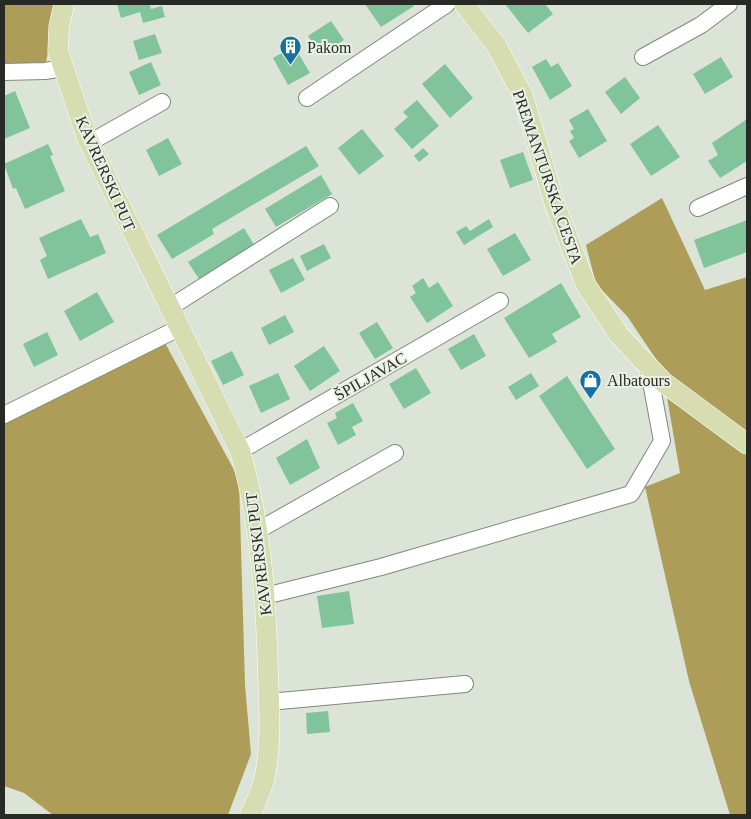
<svg xmlns="http://www.w3.org/2000/svg" width="751" height="819" font-family="'Times New Roman',serif">
<style>
.forest{fill:#ae9d59}
.building{fill:#81c39a}
.lines{fill:none;stroke-linecap:round;stroke-linejoin:round}
.minor-casing{stroke:#81887d;stroke-width:18}
.major-casing{stroke:#fff;stroke-width:21}
.minor{stroke:#fff;stroke-width:16}
.major{stroke:#d6ddb1;stroke-width:20}
.labels{text-anchor:middle;stroke-width:4;stroke-linejoin:round;paint-order:stroke}
.poi-label{font-size:16px;fill:#272a25;stroke:#e9f1e5;text-anchor:start}
.street-label{font-size:16px;fill:#272a25;stroke:#e9f1e5}
</style>
<rect width="100%" height="100%" fill="#dce4d8"/>
<!-- forest -->
<g class="forest">
<path d="M4,4H57L46,62L4,64Z"/>
<path d="M662,198L705,290L747,277V815H730L689,681L645,487L680,473L662,368L627,316L596,284L586,245Z"/>
<path d="M165,343L239,479L245,685L251,754L228,815H53L24,793L4,786V421Z"/>
</g>
<!-- building -->
<g class="building">
<path d="M117,4H150L151,9L162,6L165,17L143,23L140,12L121,18Z"/>
<path d="M365,4H412L414,6L381,27Z"/>
<path d="M505,4H545L553,14L528,33Z"/>
<path d="M331,21L344,40L322,55L308,36Z"/>
<path d="M155,34L162,53L139,60L133,41Z"/>
<path d="M294,46L310,73L288,85L273,58Z"/>
<path d="M721,57L733,77L705,94L693,74Z"/>
<path d="M546,59L551,67L558,63L572,86L550,100L532,67Z"/>
<path d="M151,62L161,85L139,95L129,72Z"/>
<path d="M445,64L473,98L450,118L422,84Z"/>
<path d="M625,77L640,98L621,114L605,92Z"/>
<path d="M15,91L30,128L4,139V96Z"/>
<path d="M417,100L439,126L412,149L394,129L408,117L403,112Z"/>
<path d="M588,109L607,141L579,158L569,141L574,138L570,131L574,129L569,120Z"/>
<path d="M747,119V161L720,178L708,161L718,155L712,143Z"/>
<path d="M658,125L680,157L651,176L630,144Z"/>
<path d="M362,129L384,156L359,175L338,148Z"/>
<path d="M168,138L182,164L159,176L146,150Z"/>
<path d="M48,144L53,155L50,156L65,191L25,209L16,188L13,189L4,164Z"/>
<path d="M306,146L319,166L212,229L214,234L172,259L157,235Z"/>
<path d="M423,148L429,154L419,162L414,156Z"/>
<path d="M523,152L533,180L510,188L500,160Z"/>
<path d="M321,175L332,194L276,227L265,209Z"/>
<path d="M81,219L90,237L98,234L106,253L48,279L40,260L47,256L39,238Z"/>
<path d="M489,219L493,227L464,245L456,232L466,226L470,231Z"/>
<path d="M747,220V252L704,268L694,240Z"/>
<path d="M244,228L254,245L199,279L188,262Z"/>
<path d="M515,233L531,260L503,276L487,249Z"/>
<path d="M324,244L331,258L307,271L300,256Z"/>
<path d="M293,258L305,280L281,293L269,270Z"/>
<path d="M423,278L429,288L438,282L453,306L427,323L410,297L416,293L412,286Z"/>
<path d="M561,283L581,317L552,334L557,342L529,358L504,318Z"/>
<path d="M97,292L114,322L80,341L64,311Z"/>
<path d="M285,315L294,332L269,345L261,328Z"/>
<path d="M377,322L393,348L375,359L359,333Z"/>
<path d="M47,332L58,355L34,367L23,344Z"/>
<path d="M474,334L486,356L461,370L448,349Z"/>
<path d="M324,346L340,371L310,391L294,366Z"/>
<path d="M232,351L244,375L223,385L211,361Z"/>
<path d="M416,368L431,393L404,409L389,384Z"/>
<path d="M278,373L290,399L261,413L249,386Z"/>
<path d="M531,373L539,386L516,400L508,387Z"/>
<path d="M567,376L615,449L587,469L539,396Z"/>
<path d="M353,403L363,421L352,427L356,435L338,445L327,423L337,418L335,413Z"/>
<path d="M307,439L320,468L290,485L276,458Z"/>
<path d="M349,591L354,624L322,628L317,596Z"/>
<path d="M328,711L330,732L307,734L306,713Z"/>
</g>
<g class="lines">
<defs>
<g id="minor">
<path d="M643,57L701,25L729,4"/>
<path d="M4,72L45,71L63,68"/>
<path d="M307,98L447,4"/>
<path d="M89,143L162,102"/>
<path d="M698,208L747,186"/>
<path d="M169,308L330,206"/>
<path d="M4,415L179,328"/>
<path d="M240,451L500,301"/>
<path d="M257,531L395,453"/>
<path d="M265,596L381,567L631,494L662,441L648,366"/>
<path d="M269,702L465,684"/>
</g>
<g id="major">
<path d="M64,4L59,27L58,51L87,138L240,451C261,523 266,598 268,673C269,708 272,745 264,780C261,792 255,804 250,815"/>
<path d="M464,4L496,45L523,96L555,205L586,285L619,335L663,382L747,444"/>
</g>
</defs>
<!-- minor casing -->
<use href="#minor" class="minor-casing"/>
<!-- major casing -->
<use href="#major" class="major-casing"/>
<!-- minor -->
<use href="#minor" class="minor"/>
<!-- major -->
<use href="#major" class="major"/>
</g>
<!-- icons -->
<defs>
<symbol id="building-pin" viewBox="-11 -11 22 30"><path d="M0 17L-7.5 6A9.5 9.5 0 1 1 7.5 6Z" fill="#15719f" stroke="#e9f1e5"/><path d="M-4-6H4V6H1V3H-1V6H-4ZM-2.5-4.3h1.7v1.8h-1.7ZM.8-4.3h1.7v1.8H.8ZM-2.5-1h1.7V.8h-1.7ZM.8-1h1.7V.8H.8Z" fill="#fff"/></symbol>
<symbol id="shop-pin" viewBox="-11 -11 22 30"><path d="M0 17L-7.5 6A9.5 9.5 0 1 1 7.5 6Z" fill="#15719f" stroke="#e9f1e5"/><path d="M-5-2.5h2.3a2.7 3.5 0 0 1 5.4 0H5L5.5 6h-11ZM-1.5-2.5h3a1.5 2.3 0 0 0-3 0Z" fill="#fff"/></symbol>
</defs>
<g fill-rule="evenodd">
<use href="#building-pin" x="278" y="34" width="25" height="34"/>
<use href="#shop-pin" x="578" y="368" width="25" height="34"/>
</g>
<g class="labels">
<!-- poi labels -->
<g class="poi-label">
<text x="307" y="53">Pakom</text>
<text x="607" y="386">Albatours</text>
</g>
<!-- street labels -->
<g class="street-label">
<text transform="translate(106 173) rotate(66)" y="6">KAVRERSKI PUT</text>
<text transform="translate(548 177) rotate(71)" y="6">PREMANTURSKA CESTA</text>
<text transform="translate(370 376) rotate(-30)" y="6">ŠPILJAVAC</text>
<text transform="translate(258 554) rotate(-97)" y="6">KAVRERSKI PUT</text>
</g>
</g>
<!-- border -->
<rect width="751" height="819" fill="none" stroke="#272a25" stroke-width="10"/>
</svg>
